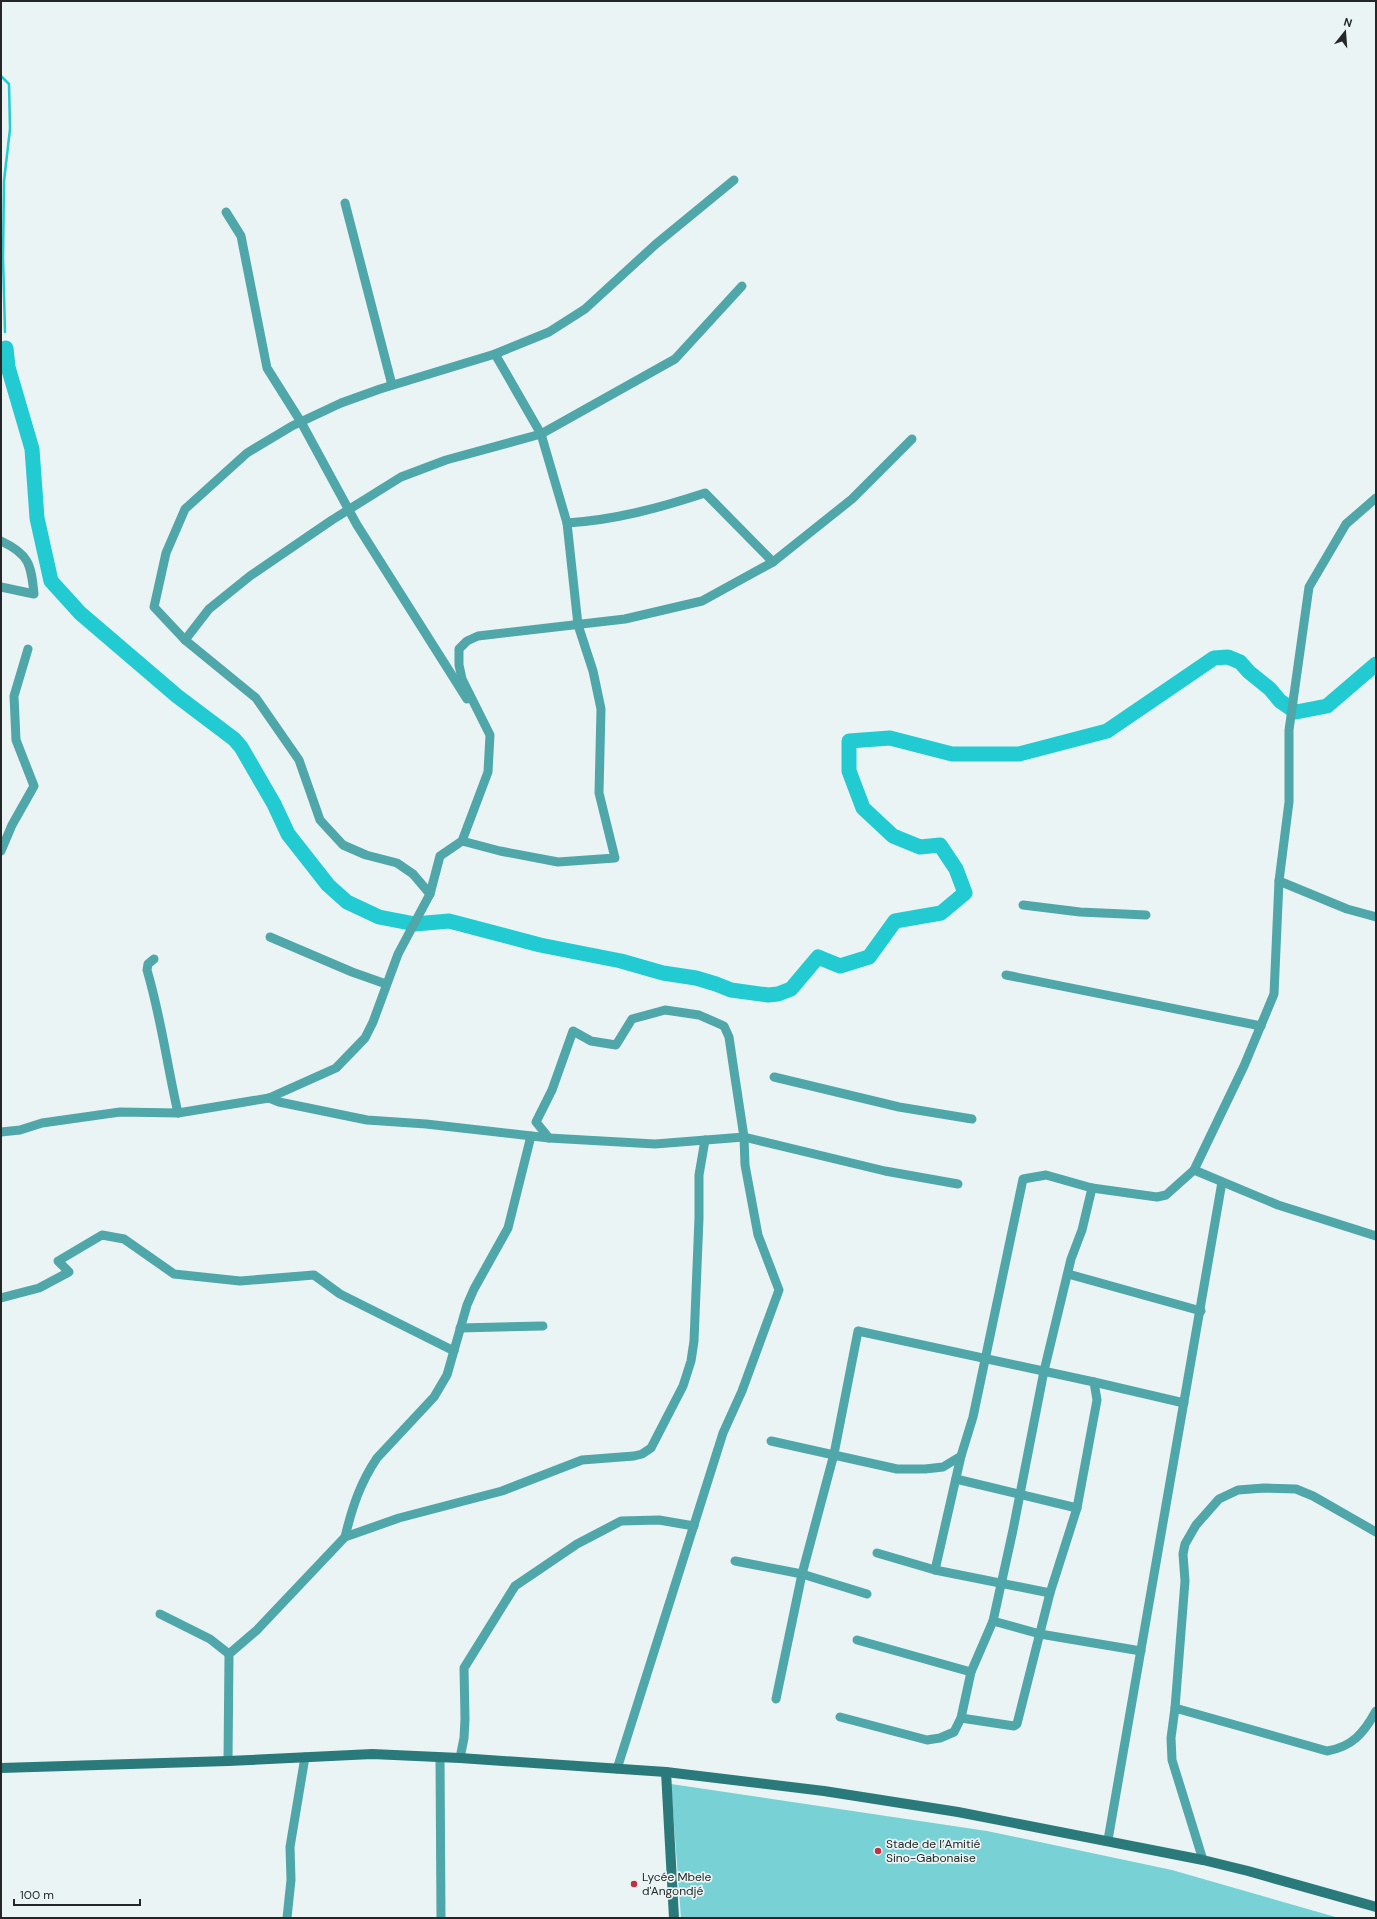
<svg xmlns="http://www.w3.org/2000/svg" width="1377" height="1919" font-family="'DM Sans',sans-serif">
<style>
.green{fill:#78d1d4}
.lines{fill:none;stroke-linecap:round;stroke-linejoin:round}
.stream{stroke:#22cbd1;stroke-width:2.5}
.river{stroke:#22cbd1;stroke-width:15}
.street{stroke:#50a7aa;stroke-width:9}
.secondary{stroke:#2a7a7c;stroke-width:10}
.poi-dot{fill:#c13044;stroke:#eaf4f4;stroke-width:1.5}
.labels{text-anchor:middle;stroke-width:3.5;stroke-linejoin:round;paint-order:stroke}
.poi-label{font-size:12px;fill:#232727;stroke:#eaf4f4;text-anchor:start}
</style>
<rect width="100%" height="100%" fill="#eaf4f4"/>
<!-- green -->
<path class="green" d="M671,1784L987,1831L1172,1870L1339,1918H681Z"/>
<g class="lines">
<!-- stream -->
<path class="stream" d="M1,76L9,84L10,129L4,181L3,257L5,332"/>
<!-- river -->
<path class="river" d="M6,348L8,367L32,449L37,518L51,581L80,613L177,696L234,739L241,747L274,804L288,834L328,885L347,902L379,917L415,924L449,921L540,945L621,961L663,973L696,978L716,984L731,990L768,995L778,994L791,989L818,957L840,966L869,957L895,921L941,913L965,893L956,869L940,845L920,847L893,836L863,808L849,771V741L890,738L952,754H1019L1107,731L1214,658L1228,657L1240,662L1249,672L1270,689L1280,701L1296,712L1327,706L1376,664"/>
<!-- street -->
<g class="street">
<path d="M345,203L392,385"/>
<path d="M226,212L241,236L267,368L301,422L357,525L467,699"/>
<path d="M1376,498L1346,524L1309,587L1289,730V802L1279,881L1274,994L1244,1066L1194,1170L1278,1205L1376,1236"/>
<path d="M567,523C615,520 659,508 705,493L773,562"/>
<path d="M1,541C29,554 31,564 34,594L1,587"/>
<path d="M185,640L209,609L250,576L332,520L401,477L446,460L541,434L675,359L742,286"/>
<path d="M462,841L500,851L558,862L615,858L599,793L601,709L593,671L578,625L567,523L541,434L495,354"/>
<path d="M1,851L12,825L34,786L16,740L14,696L28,649"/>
<path d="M1279,881L1347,909L1376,917"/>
<path d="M430,894L440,856L462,841L488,772L490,735L462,679L459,665V649L467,641L478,636L625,619L702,601L773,562L852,499L912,439"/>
<path d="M1023,905L1080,912L1146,915"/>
<path d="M270,937L352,972L386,984"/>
<path d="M154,959L148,964L147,970C161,1017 167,1065 178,1113"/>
<path d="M1006,975L1261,1026"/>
<path d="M774,1077L899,1107L972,1119"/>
<path d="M269,1098L279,1102L367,1120L426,1124L549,1138L655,1144L744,1137L885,1171L958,1184"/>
<path d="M1,1132L20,1130L42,1123L120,1112L178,1113L269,1098L336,1068L365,1038L373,1022L398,954L430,894L413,874L397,863L366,855L343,845L320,820L299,760L256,698L185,640L154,607L166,553L185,509L247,453L292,426L341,403L380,389L495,354L549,332L585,309L656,244L734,180"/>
<path d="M549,1138L536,1122L552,1090L573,1031L591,1041L616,1045L632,1019L665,1010L699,1015L724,1026L729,1037L734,1071L744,1137L745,1165L758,1235L779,1290L742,1391L723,1433L617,1769"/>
<path d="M1068,1274L1201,1311"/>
<path d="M1,1298L39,1288L69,1272L58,1261L102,1235L124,1239L174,1274L240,1281L314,1275L340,1294L454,1351"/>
<path d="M460,1328L543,1326"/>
<path d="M1094,1382L1184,1403"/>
<path d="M771,1441L897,1469H925L943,1467L961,1456"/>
<path d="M956,1479L1077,1508"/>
<path d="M345,1537C352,1508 360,1483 377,1458L434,1397L447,1375L467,1305L474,1289L508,1228L531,1136"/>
<path d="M877,1553L935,1570L1050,1593"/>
<path d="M735,1561L802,1574L867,1594"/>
<path d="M935,1570L961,1456L973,1417L1023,1179L1046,1175L1092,1188L1157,1197L1166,1195L1194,1170"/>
<path d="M160,1614L210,1639L229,1654"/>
<path d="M993,1621L1040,1634L1141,1651"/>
<path d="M857,1640L971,1672"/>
<path d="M776,1699L802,1574L834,1454L858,1331L1094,1382L1097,1400L1077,1508L1050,1593L1017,1724L1014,1726L961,1718"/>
<path d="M1175,1708L1327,1751C1352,1747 1364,1733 1376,1711"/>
<path d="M840,1717L927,1740L940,1738L954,1732L961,1718L971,1672L993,1621L1013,1530L1044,1371L1071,1259L1082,1230L1092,1188"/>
<path d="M440,1757L441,1918"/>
<path d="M460,1758L464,1738L465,1719L464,1668L515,1586L577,1544L621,1521L659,1520L694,1526"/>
<path d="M228,1761L229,1654L257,1630L345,1537L399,1518L502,1491L582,1460L634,1456L642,1454L651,1448L683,1386L691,1361L694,1341L699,1218V1175L705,1140"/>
<path d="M1108,1840L1222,1182"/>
<path d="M1203,1860L1172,1760L1171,1738L1175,1708L1185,1581L1183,1554L1185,1544L1196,1525L1219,1499L1238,1490L1264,1488L1296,1489L1313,1496L1376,1532"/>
<path d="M287,1918L291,1880L290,1847L305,1757"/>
</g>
<!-- secondary -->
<g class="secondary">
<path d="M1,1768L228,1761L372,1754L460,1758L666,1772L824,1791L958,1812L1203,1860L1248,1871L1376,1907"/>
<path d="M666,1772L674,1918"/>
</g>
</g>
<!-- markers -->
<g class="poi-dot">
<circle cx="878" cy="1851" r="4"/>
<circle cx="634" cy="1884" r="4"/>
</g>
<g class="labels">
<!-- poi labels -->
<g class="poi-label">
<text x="886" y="1848">Stade de l’Amitié<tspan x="886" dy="14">Sino-Gabonaise</tspan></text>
<text x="642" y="1881">Lycée Mbele<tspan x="642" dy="14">d'Angondjé</tspan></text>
</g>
</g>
<!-- border -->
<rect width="1377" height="1919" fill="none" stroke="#232727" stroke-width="4"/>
<!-- north arrow -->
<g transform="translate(1345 32) rotate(17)" stroke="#eaf4f4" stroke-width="3" paint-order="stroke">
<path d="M0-3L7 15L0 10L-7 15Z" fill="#232727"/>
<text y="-6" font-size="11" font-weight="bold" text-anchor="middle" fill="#232727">N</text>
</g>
<!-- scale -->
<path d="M14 1899v6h126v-6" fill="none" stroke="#232727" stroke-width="2"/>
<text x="20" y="1899" font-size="12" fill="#232727" stroke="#eaf4f4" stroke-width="3" paint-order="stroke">100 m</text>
</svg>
